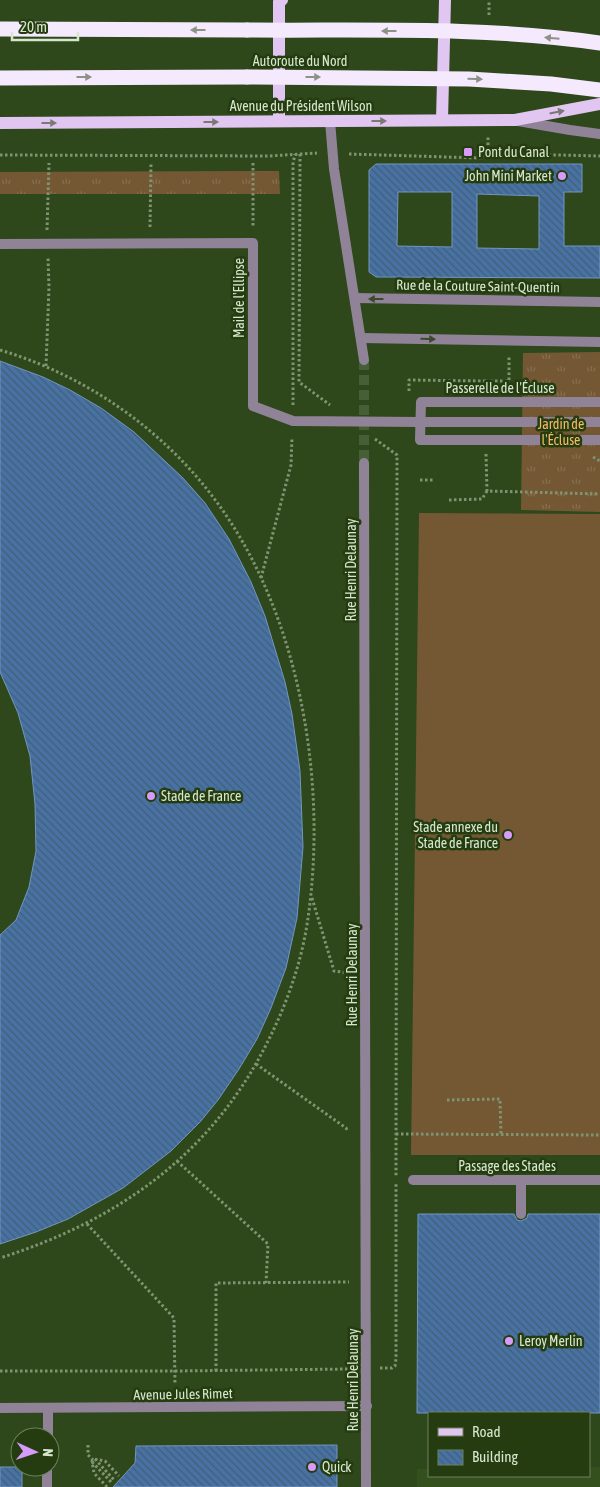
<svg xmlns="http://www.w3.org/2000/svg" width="600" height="1487" font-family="'Asap Condensed',sans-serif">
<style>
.built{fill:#34501d}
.grass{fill:url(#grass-tufts)}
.garden{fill:#735833}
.building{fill:url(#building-back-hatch);stroke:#7296c0;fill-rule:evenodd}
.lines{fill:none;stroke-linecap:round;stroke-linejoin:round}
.minor-tunnel{stroke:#475f36;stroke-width:10;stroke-dasharray:10 5;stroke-linecap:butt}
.path{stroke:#809472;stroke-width:3;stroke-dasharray:2.5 2.5;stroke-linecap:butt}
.service{stroke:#908397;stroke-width:10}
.pedestrian{stroke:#908397;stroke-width:10}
.minor{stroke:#908397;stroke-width:10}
.tertiary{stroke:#908397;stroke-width:10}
.primary{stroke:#e0c6f0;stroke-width:12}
.motorway{stroke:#f5e9fd;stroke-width:15}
.pedestrian-bridge{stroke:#908397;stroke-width:10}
.motorway-bridge{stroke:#f5e9fd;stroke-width:15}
.oneway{fill:#8c9286}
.oneway2{fill:#797a75}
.oneway3{fill:#3a4a2b}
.poi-dot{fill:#d79bf9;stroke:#243c10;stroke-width:2}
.labels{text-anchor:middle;stroke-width:5;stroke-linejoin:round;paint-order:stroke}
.street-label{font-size:14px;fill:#d7e7ce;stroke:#243c10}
.poi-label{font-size:14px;fill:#d7e7ce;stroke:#243c10;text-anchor:start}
.park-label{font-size:14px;fill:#f6b968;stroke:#243c10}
</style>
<defs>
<pattern id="grass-tufts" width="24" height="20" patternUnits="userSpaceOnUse" patternTransform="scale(1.25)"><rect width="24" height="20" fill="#735833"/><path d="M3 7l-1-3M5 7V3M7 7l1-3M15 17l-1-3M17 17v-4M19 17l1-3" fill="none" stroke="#86704f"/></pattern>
<pattern id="building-back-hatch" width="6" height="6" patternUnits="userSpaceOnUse" patternTransform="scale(1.25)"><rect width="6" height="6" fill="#4872a4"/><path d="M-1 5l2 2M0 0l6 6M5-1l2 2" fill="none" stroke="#445e76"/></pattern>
</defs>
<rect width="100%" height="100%" fill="#2e471b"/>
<!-- built -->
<path class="built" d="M589,1467H600V1487H417V1469H429V1476H589Z"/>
<!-- grass -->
<g class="grass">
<path d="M279,171L280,194H0V172Z"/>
<path d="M600,352V512L521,510L523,353Z"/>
</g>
<!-- garden -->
<path class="garden" d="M419,513L600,514V1155H411Z"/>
<!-- building -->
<g class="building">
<path d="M376,164H582V192H564V246H600V278L376,277L369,272V170ZM398,192H452V247L397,246ZM477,194L539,196V249L477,248Z"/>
<path d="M0,361L43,377L70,390L101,408L134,432L183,478L205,503L229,539L251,582L265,616L285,682L292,714L300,771L303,847L297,918L286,968L271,1008L257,1039L239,1069L218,1100L200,1122L171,1151L123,1188L68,1219L36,1232L0,1244V935L16,920L29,887L36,851L35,804L30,756L18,713L0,672Z"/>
<path d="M418,1214H514L517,1220L521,1221L527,1218L528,1214H600V1413H417Z"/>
<path d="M337,1445V1487H113L135,1463L136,1446Z"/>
<rect x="0" y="1467" width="22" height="20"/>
</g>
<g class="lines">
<!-- minor-tunnel -->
<path class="minor-tunnel" d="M364,360V463"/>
<!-- path -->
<g class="path">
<path d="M489,15V0"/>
<path d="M300,154L299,382L330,405"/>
<path d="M349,154L480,158L488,155L517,154L600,156"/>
<path d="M0,155L269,156L317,153"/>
<path d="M488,155V136"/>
<path d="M253,163V227"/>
<path d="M150,227L151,163"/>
<path d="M47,230L49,163"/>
<path d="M0,350C84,375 160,427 213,497C299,610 328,779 308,918C302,961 287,1004 267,1043C211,1155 117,1221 0,1258"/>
<path d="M46,366L49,287L48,258"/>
<path d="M485,386V381H509V356"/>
<path d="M409,391V380L485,381"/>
<path d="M293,405V164L295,154"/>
<path d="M375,439L397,455L396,1176"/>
<path d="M486,454L487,491L600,494"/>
<path d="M593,457L600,461"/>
<path d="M420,480H433"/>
<path d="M449,500L482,499L487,491"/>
<path d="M261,578L291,465L292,437"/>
<path d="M312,898L334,971L349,973"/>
<path d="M256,1064L346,1128L348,1132"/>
<path d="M447,1100L500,1099L501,1135"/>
<path d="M396,1134L600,1135"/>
<path d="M177,1161L268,1244L266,1283"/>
<path d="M87,1224L174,1318L175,1385"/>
<path d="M380,1368H392L395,1366L396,1359V1183"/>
<path d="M0,1371H175L349,1369"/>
<path d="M216,1371V1283L349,1282"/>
<path d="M88,1445V1455L93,1460"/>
<path d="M95,1459L115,1481"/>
<path d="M92,1462L112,1483"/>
<path d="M107,1487L94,1473L92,1461L94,1459L105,1461L119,1476"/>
</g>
<!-- service -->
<path class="service" d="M521,1214V1180"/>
<!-- pedestrian -->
<g class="pedestrian">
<path d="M0,244L253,243V406L293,421L420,422"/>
<path d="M600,402H421L420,440H600"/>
</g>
<!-- minor -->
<g class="minor">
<path d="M330,121L334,169L364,360"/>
<path d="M355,298L600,302"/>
<path d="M361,338L600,342"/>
<path d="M364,463L366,1487"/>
<path d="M413,1180H600"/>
<path d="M0,1408L367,1406"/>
<path d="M48,1437V1409"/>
<path d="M47,1487V1467"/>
</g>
<!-- tertiary -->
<path class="tertiary" d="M518,121L570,130L600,134"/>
<!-- primary -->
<g class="primary">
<path d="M442,120L445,0"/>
<path d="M279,121V2L282,0"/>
<path d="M0,123L515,120L600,104"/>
</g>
<!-- motorway -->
<g class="motorway">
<path d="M0,29L247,30"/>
<path d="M0,78L247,77"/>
</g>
<!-- pedestrian-bridge -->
<path class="pedestrian-bridge" d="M420,422H600"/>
<!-- motorway-bridge -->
<g class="motorway-bridge">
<path d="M247,30C364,31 484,26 600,43"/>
<path d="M247,77L469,79L551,84L600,90"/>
</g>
</g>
<!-- one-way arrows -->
<defs><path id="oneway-solid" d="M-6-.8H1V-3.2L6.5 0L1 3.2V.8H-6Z" transform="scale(1.25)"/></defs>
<g class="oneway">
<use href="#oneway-solid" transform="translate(198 30) rotate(-180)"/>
<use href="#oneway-solid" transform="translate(389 31) rotate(-180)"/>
<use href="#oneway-solid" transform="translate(552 38) rotate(-175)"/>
<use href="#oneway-solid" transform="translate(84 77)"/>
<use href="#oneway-solid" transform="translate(313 77)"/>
<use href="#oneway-solid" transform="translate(475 79) rotate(2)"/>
</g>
<g class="oneway2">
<use href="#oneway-solid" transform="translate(557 112) rotate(-11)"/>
<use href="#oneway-solid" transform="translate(379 121)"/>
<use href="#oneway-solid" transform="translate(211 122)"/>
<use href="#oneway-solid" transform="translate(49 123)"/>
</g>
<g class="oneway3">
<use href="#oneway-solid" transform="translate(376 299) rotate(-180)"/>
<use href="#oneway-solid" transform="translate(428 339) rotate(1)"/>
</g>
<!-- markers -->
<g class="poi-dot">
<rect x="463" y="147" width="10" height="10" rx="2.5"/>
<circle cx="562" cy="176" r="5"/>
<circle cx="151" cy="796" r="5"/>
<circle cx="508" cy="835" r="5"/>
<circle cx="509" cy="1341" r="5"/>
<circle cx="312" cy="1467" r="5"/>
</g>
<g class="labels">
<!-- street labels -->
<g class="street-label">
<text x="300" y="66">Autoroute du Nord</text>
<text x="301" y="111">Avenue du Président Wilson</text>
<text transform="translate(478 286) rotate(1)" y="5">Rue de la Couture Saint-Quentin</text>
<text transform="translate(239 298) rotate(-90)" y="5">Mail de l'Ellipse</text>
<text x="500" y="393">Passerelle de l'Écluse</text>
<text transform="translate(351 570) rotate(-90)" y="5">Rue Henri Delaunay</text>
<text transform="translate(352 975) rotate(-90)" y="5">Rue Henri Delaunay</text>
<text x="507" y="1171">Passage des Stades</text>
<text transform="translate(353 1380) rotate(-90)" y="5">Rue Henri Delaunay</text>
<text transform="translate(183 1394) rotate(-1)" y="5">Avenue Jules Rimet</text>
</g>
<!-- poi labels -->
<g class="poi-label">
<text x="478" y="157">Pont du Canal</text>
<text x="552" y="181" text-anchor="end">John Mini Market</text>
<text x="161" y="801">Stade de France</text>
<text x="498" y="832" text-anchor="end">Stade annexe du<tspan x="498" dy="16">Stade de France</tspan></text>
<text x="519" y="1346">Leroy Merlin</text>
<text x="322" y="1472">Quick</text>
</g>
<!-- park labels -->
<g class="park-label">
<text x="561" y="429">Jardin de<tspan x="561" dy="16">l'Écluse</tspan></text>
</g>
</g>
<!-- legend -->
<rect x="428" y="1412" width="162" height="65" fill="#243c10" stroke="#6c805c"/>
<rect x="438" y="1428" width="25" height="8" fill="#e0c6f0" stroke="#6c805c"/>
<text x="472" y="1437" font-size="15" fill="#d7e7ce">Road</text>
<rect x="438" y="1450" width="25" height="15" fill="url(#building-back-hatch)" stroke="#6c805c"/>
<text x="472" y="1462" font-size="15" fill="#d7e7ce">Building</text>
<!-- north arrow -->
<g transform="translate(35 1452) rotate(93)"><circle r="24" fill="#243c10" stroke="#6c805c"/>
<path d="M0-4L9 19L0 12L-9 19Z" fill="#d79bf9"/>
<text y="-8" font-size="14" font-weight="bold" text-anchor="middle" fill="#d7e7ce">N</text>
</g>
<!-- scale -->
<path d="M12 32v8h66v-8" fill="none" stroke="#d7e7ce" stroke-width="2.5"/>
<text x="20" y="32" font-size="15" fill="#d7e7ce" stroke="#243c10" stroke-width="4" paint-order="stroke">20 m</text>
</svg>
